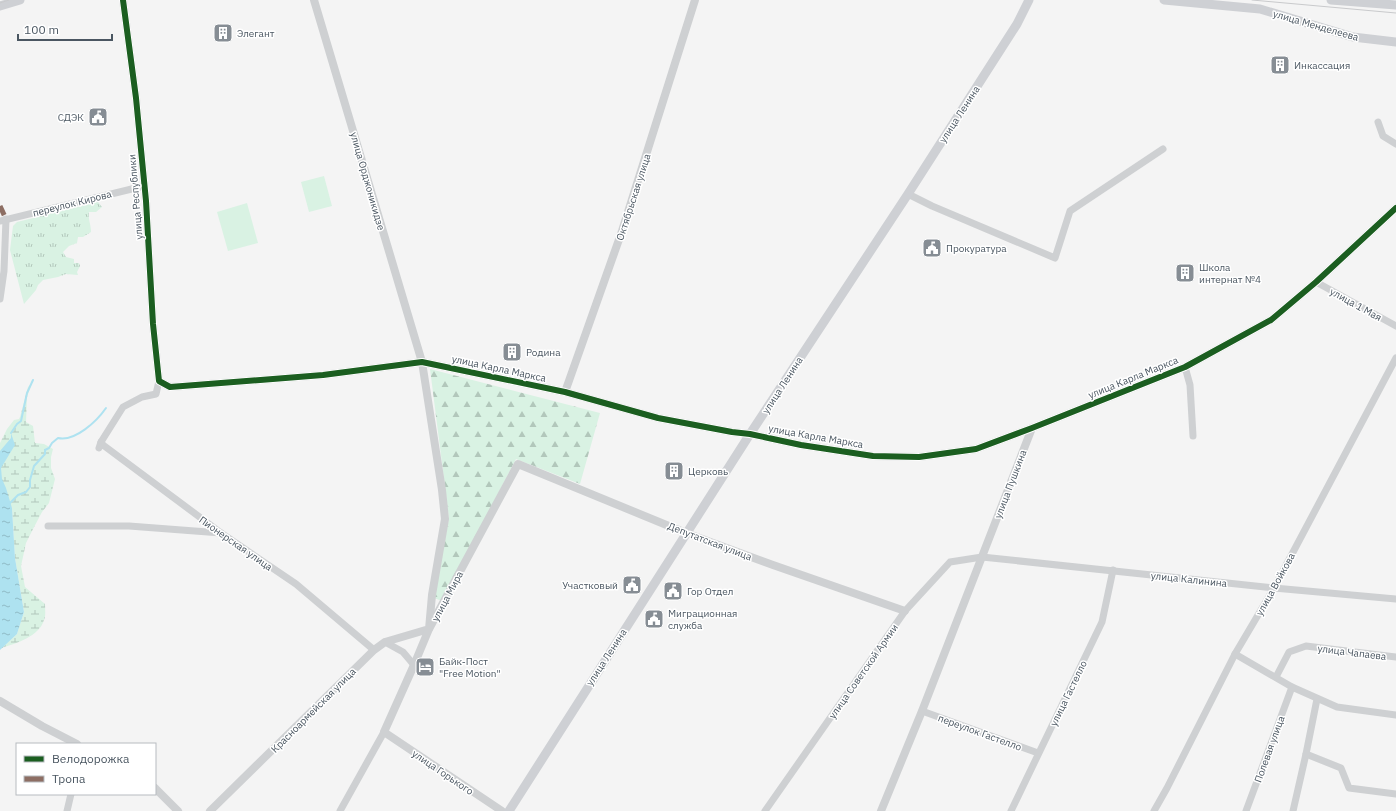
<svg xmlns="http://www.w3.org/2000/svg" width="1396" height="811" font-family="'IBM Plex Sans',sans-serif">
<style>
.grass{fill:url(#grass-tufts)}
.forest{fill:url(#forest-firs)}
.wetland{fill:url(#wetland-marsh)}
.park{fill:#d9f2e3}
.water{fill:url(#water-ripples)}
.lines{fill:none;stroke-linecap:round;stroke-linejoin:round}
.stream{stroke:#aee2f0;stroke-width:2}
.minor{stroke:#ced0d2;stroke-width:7}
.tertiary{stroke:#ced0d2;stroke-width:8}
.secondary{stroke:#ced0d4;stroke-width:9}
.tram{stroke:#c9cacc;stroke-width:1}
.quiet{stroke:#8d6e63;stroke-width:5;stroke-dasharray:10 5;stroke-linecap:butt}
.cycleway-casing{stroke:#fff;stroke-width:8}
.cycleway{stroke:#1b5e20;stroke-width:6}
.labels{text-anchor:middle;stroke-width:3;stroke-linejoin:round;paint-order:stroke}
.street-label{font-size:10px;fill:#4a5661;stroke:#fff}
.poi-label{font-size:10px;fill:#4a5661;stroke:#fff;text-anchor:start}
</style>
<defs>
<pattern id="grass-tufts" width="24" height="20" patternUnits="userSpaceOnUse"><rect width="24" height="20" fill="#d9f2e3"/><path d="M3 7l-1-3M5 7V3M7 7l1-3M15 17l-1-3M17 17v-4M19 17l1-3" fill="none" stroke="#b2c7bb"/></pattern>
<pattern id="forest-firs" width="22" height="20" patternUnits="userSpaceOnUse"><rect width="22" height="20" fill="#d9f2e3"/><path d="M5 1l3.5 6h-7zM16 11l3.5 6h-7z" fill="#b2c7bb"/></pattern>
<pattern id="wetland-marsh" width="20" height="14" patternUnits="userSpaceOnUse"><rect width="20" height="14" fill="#d9f2e3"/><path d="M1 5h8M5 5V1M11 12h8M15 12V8" fill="none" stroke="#b2c7bb"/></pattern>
<pattern id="water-ripples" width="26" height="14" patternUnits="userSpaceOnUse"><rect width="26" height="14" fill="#aee2f0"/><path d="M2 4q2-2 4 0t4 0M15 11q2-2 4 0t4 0" fill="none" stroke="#90bac6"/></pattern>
</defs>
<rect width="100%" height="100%" fill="#f4f4f4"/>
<!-- grass -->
<path class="grass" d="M98,202L102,207L96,212H89C88,220 91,224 91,232L83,237H78L77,243L69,246L63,252L66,257L74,259V263H79L80,266L77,272L78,275L66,274L58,277L43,280L38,285L36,290L24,304L10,250L13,226L17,222Z"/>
<!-- forest -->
<path class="forest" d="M430,369L600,413L580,484L516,459L442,601L434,598L449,518Z"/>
<!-- wetland -->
<path class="wetland" d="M32,383L27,397L26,422L33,426L35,443L44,444L53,449L51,457V468L55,479L49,503L42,512L32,531L26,543L21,566L25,587L45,604C45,609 46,616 44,620C39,637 16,643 2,648L17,634L24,612L15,558L12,508L0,487V443L7,429L14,420L19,419L20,417L28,387Z"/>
<!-- park -->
<g class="park">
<path d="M324,176L332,206L309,212L301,182Z"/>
<path d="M247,203L258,243L228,251L217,212Z"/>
</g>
<!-- water -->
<path class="water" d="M11,433L15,445L1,468L2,479L6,488L12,508L15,558L24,612L17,634L0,650V451L11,438Z"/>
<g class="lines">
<!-- stream -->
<g class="stream">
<path d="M11,433L17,424L21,421L27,393L33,380"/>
<path d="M10,503L18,495L26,492L30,487V480L34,466L45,454V450L49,448L52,443L58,438C75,442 97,421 106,408"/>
</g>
<!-- minor -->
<g class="minor">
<path d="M1378,122L1383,136L1396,144"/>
<path d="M908,194L932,206L1055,258L1070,211L1163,149"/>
<path d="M0,221L144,186"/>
<path d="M1316,282L1396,326"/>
<path d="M0,299L4,271L6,219"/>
<path d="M1185,367L1190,385L1193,436"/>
<path d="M101,442L123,407L142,397L156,394L159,381"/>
<path d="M99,448L101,442L103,445L221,533L296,584L374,650"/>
<path d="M48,526H129L221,533"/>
<path d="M385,642L403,652L414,665"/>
<path d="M1235,654L1292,687L1337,707L1396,715"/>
<path d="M1276,677L1289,652L1306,646L1396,657"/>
<path d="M1317,699L1306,754L1341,768L1349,788L1396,794"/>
<path d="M922,711L1038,753"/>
<path d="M67,811L71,794"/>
<path d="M340,811L384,732"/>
<path d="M765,811L905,611L950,562L982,557L1274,588L1396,599"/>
<path d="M1011,811L1102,622L1113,570"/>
<path d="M1154,811L1167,788L1235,654L1274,588L1396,358"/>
<path d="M1246,811L1292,687"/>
<path d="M1293,811L1306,754"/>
</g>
<!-- tertiary -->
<g class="tertiary">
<path d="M123,0L136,98L146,201L153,324L159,381L170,387L323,375L422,362L565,392L658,418L732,432L750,434L801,445L873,456L919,457L976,449L1032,428L1185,367L1271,320L1316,282L1396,208"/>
<path d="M565,392L622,231L695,0"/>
<path d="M0,701L42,726L77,744"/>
<path d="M155,788L178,811"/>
<path d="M210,811L374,650L385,642L429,629L432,595L445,519L442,490L422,362L314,0"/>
<path d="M502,811L384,732L414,665L429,629L518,464L686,533L773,565L905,611"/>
<path d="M881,811L922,711L1032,428"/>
</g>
<!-- secondary -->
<g class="secondary">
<path d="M1164,0L1260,9L1353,37L1396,42"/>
<path d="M1331,0L1396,5"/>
<path d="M0,6L20,0"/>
<path d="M509,811L750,434L908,194L1017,24L1029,0"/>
</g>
<!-- tram -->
<g class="tram">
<path d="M1252,0L1396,13"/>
<path d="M0,3L9,0"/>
</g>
<!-- quiet -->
<path class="quiet" d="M0,206L6,219"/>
<defs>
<path id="cycleway" d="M123,0L136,98L146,201L153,324L159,381L170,387L323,375L422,362L565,392L658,418L732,432L750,434L801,445L873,456L919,457L976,449L1032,428L1185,367L1271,320L1316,282L1396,208"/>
</defs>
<!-- cycleway casing -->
<use href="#cycleway" class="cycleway-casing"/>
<!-- cycleway -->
<use href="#cycleway" class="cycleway"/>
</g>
<!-- icons -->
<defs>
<symbol id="building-square" viewBox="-11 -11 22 22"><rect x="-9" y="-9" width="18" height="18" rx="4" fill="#868d94" stroke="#fff"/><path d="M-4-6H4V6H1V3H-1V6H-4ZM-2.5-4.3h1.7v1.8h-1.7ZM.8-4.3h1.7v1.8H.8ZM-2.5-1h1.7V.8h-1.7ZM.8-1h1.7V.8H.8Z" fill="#fff"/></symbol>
<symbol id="civic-square" viewBox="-11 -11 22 22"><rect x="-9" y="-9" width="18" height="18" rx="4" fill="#868d94" stroke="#fff"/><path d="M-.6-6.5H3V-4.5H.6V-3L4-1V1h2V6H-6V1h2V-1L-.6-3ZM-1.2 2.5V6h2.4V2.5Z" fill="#fff"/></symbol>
<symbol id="hotel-square" viewBox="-11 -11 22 22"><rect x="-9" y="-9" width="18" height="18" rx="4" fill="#868d94" stroke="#fff"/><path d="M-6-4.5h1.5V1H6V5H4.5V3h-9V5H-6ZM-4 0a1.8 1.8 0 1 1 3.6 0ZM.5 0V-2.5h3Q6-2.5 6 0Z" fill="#fff"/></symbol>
</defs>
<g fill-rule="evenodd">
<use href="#building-square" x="212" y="22" width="22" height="22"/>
<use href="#building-square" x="1269" y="54" width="22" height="22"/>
<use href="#civic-square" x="87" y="106" width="22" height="22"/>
<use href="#civic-square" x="921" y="237" width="22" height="22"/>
<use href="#building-square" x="1174" y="262" width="22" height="22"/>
<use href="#building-square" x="501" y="341" width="22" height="22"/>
<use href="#building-square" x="663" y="460" width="22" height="22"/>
<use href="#civic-square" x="621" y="574" width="22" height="22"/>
<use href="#civic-square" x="662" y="580" width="22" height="22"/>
<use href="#civic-square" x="643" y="608" width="22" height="22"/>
<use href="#hotel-square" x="414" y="656" width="22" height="22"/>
</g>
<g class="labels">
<!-- street labels -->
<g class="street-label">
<text transform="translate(1316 25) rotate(16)" y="4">улица Менделеева</text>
<text transform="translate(959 114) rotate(-57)" y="4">улица Ленина</text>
<text transform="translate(368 181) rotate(74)" y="4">улица Орджоникидзе</text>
<text transform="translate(135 197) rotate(-95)" y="4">улица Республики</text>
<text transform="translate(633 197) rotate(-72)" y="4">Октябрьская улица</text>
<text transform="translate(72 203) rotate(-14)" y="4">переулок Кирова</text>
<text transform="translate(1356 304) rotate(29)" y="4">улица 1 Мая</text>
<text transform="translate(499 368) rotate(12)" y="4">улица Карла Маркса</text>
<text transform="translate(1133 377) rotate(-22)" y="4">улица Карла Маркса</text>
<text transform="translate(782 385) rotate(-57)" y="4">улица Ленина</text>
<text transform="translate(816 436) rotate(10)" y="4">улица Карла Маркса</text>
<text transform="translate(1010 484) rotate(-69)" y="4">улица Пушкина</text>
<text transform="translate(710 541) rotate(21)" y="4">Депутатская улица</text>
<text transform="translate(236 543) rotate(35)" y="4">Пионерская улица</text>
<text transform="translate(1189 579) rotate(6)" y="4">улица Калинина</text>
<text transform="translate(1275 584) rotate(-61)" y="4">улица Войкова</text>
<text transform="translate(447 596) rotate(-62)" y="4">улица Мира</text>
<text transform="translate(1352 652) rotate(7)" y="4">улица Чапаева</text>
<text transform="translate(606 657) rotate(-57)" y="4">улица Ленина</text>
<text transform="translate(863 671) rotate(-55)" y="4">улица Советской Армии</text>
<text transform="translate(1068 693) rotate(-64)" y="4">улица Гастелло</text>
<text transform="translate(313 710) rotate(-45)" y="4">Красноармейская улица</text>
<text transform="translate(980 732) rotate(20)" y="4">переулок Гастелло</text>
<text transform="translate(1269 749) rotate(-70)" y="4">Полевая улица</text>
<text transform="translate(443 772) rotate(34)" y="4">улица Горького</text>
</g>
<!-- poi labels -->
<g class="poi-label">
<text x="237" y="37">Элегант</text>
<text x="1294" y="69">Инкассация</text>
<text x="84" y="121" text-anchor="end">СДЭК</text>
<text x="946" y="252">Прокуратура</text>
<text x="1199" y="271">Школа<tspan x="1199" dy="12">интернат №4</tspan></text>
<text x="526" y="356">Родина</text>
<text x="688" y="475">Церковь</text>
<text x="618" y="589" text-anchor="end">Участковый</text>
<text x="687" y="595">Гор Отдел</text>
<text x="668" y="617">Миграционная<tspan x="668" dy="12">служба</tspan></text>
<text x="439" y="665">Байк-Пост<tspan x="439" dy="12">"Free Motion"</tspan></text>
</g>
</g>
<!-- legend -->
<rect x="16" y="743" width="140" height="52" fill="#ffffff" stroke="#b7bbc0"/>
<rect x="24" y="756" width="20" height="6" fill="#1b5e20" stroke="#b7bbc0"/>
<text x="52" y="763" font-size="12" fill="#4a5661">Велодорожка</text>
<rect x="24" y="776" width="20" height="6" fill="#8d6e63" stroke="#b7bbc0"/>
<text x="52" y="783" font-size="12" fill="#4a5661">Тропа</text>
<!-- scale -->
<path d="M18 34v6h94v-6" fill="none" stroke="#4a5661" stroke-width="2"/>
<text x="24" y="34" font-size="12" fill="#4a5661" stroke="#ffffff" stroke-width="3" paint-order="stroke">100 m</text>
</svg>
